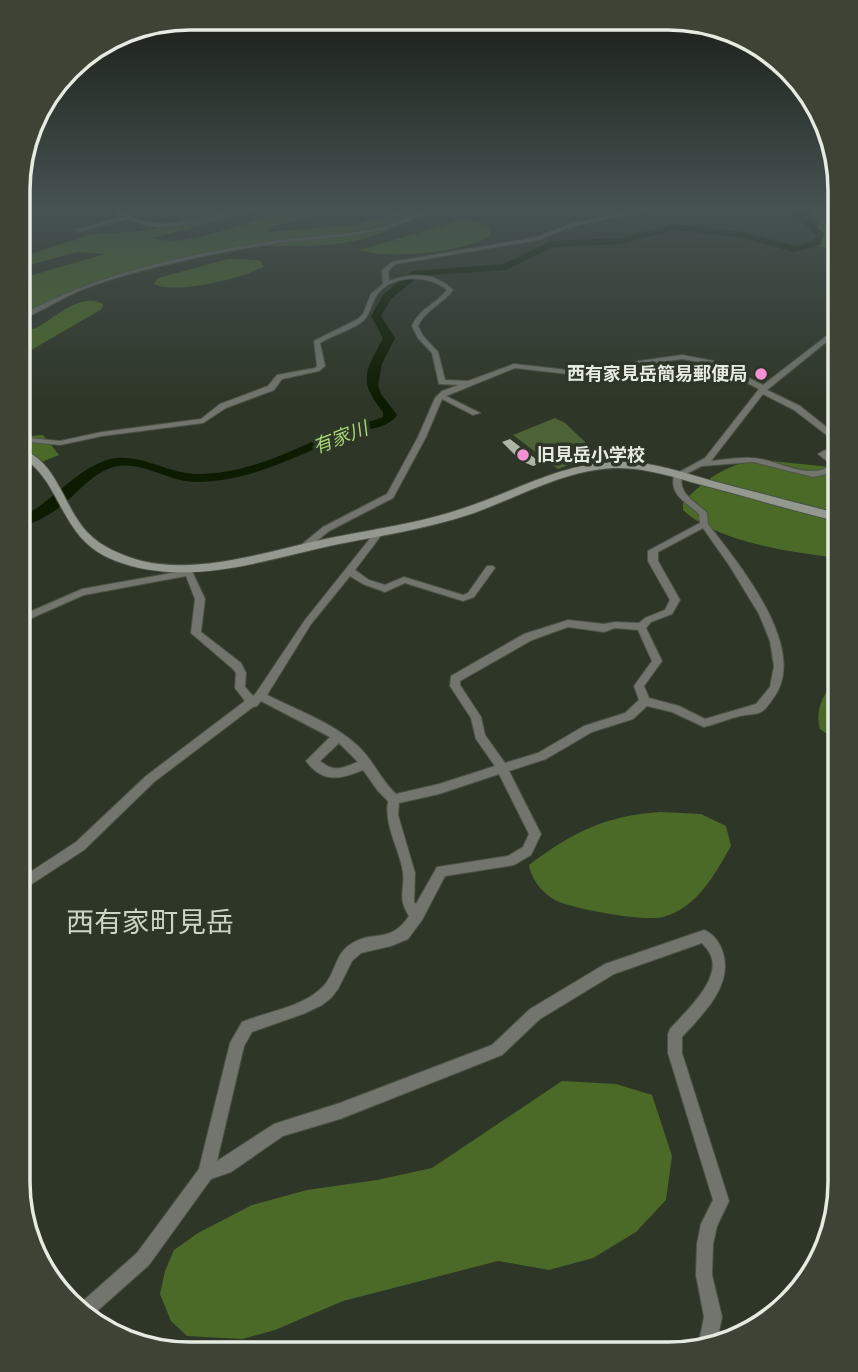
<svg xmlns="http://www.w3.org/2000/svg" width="858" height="1372" font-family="'Archivo Narrow','Noto Sans JP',sans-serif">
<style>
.green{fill:#4d6337}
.forest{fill:#4b6a27}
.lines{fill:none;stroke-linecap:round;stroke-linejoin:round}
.river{fill:#0d1c00;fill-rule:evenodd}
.building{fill:#acb6a4}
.street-casing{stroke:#4b5345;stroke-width:2}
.secondary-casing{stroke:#4b5345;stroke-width:2}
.street{fill:#71756d;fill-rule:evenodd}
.secondary{fill:#93998e;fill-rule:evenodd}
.poi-dot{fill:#f491d4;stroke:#2e3627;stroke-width:2.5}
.labels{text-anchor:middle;stroke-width:7;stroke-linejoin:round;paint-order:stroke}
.far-poi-label{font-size:18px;font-weight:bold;fill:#e6ebe2;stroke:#2e3627;text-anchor:end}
.far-water-label{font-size:19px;font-style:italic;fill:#a7d477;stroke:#2e3627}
.near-quarter-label{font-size:28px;fill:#ccd6c4;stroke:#2e3627}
.rim{fill:none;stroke:#e6ebe2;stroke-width:3.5}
</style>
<rect width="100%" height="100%" fill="#2e3627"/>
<!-- green -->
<path class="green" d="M555,418L565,423L598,454L558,469L513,435Z"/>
<!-- forest -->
<g class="forest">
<path d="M219,209H262L153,238C186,250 256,218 289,209C303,205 322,209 338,209L270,227L266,232L355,225L405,209H433C407,222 379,237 349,242C315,249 277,244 243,247C210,251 26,295 22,328L34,329C53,320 80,291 103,304L102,309L19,357V279L105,254L77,252L19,268V258L89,235L151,230Z"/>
<path d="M811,209H840V247C831,249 819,249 813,240L819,225Z"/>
<path d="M465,219L489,226L490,235C471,252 383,260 360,250Z"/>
<path d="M228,259L259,260L264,266C246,278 172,295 154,284L158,278Z"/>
<path d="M43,435L59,455L19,471V437Z"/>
<path d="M761,460L840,468V558C795,553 718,543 683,510V502C706,479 727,463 761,460Z"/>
<path d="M840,674V741L838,742L820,729C814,707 826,690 840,674Z"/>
<path d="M660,812L701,814L726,826L731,846C715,874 697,908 663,917C645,922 574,909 557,901C543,894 531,879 529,865C573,832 605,816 660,812Z"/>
<path d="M562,1081L616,1084L652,1095L672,1156L666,1200L636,1232L593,1258L549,1270L498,1261L343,1301L275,1330L242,1339L187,1336L171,1321L160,1294L165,1271L174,1250L198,1233L252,1205L307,1190L377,1180L432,1168Z"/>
</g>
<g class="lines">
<!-- river -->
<path class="river" d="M789,209H798L824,234L820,245L794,252L743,238L674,230L622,244L553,247L506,270L419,276L391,299L381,316L395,338L382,364L378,385L381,394L397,415C387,429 370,428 354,433C302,452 254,482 196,482C169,482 145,462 118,466C96,470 81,489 66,502C52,514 36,523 18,527V518C52,504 73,471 107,460C138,451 165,473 195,474C248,475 294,449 342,429C355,424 369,423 383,417V412C357,380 366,371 383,338L371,316L383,295L412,271L504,264L551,241L622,238L674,224L744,232L794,246L813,241L816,236Z"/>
</g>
<!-- building -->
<path class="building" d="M510,439L541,463L533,466L521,461L502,442Z"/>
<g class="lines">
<defs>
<g id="street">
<path d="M111,209C121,209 131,218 141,221C172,229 205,218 234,209H241L225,215L191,224L158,227L142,224L127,219L78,232L75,230L122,217Z"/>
<path d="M426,209H432C388,237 338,236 288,242C251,247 214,253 178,262C145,269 112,278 81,290C60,299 39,313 19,320V316C101,272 189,254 280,240C314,235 348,236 381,227C397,223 411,216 426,209Z"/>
<path d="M643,209H651L574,226L538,240L396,264L388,271L389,281C411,273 435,272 453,290C443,304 425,310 418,326L423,336L438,352L445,380L468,381L514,364L594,373L639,361L682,355L714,361L763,385L838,327L840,326V331L767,390L800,406L840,438V443H837L794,410L763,394L711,461C724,460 738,457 751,458C778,458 806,482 832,465L818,454L825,450L829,452L827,454L838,462H840V467L832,473L813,477L753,462L702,466L682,476C678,495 696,501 707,513L708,524C738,563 812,651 772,700C769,704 766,709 761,712C755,715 747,714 740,716C728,719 716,724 704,727L672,712L647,706L633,719L592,732L546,759L509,771L541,834L531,855L514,865L445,876L422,920L408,939L391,946L361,953L352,961L338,989L331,998L322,1005L303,1014L252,1032L244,1046L217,1161L274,1124L340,1103L492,1045L530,1009L605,964L704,930C712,933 719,941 722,950C735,984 703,1014 682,1037V1053L729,1201L717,1226L713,1244L712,1275L722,1317L716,1345L699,1349L698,1347L704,1317L696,1275L697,1244L701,1224L713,1200L668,1053V1034L670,1029C685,1012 725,977 709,952C707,948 704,946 702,943L614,974L540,1019L502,1055L340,1119L283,1136L231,1172L211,1179L149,1265L87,1320L84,1319L76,1307L137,1253L199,1169L230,1043L242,1022C268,1011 307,1007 326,983C335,972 336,955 348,946C372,928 389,946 409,916C397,897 405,892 403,872C399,847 384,827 388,801L378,791L363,770C341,779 323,784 306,761L330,737L261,701L257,706L253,707L154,782L84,850L18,893V880L76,842L146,776L245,701L235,688L236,673L233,669L191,633L195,599L186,576L84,595L18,624V617L82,589L183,571L184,567H190L205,599L201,632L241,663L246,673L245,687L253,696L256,693L305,620L376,531H382L383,533L355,570L369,580L385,585L404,577L463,595L468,593L487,566H493L495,568L474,597L463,601L405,583L385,592L363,584L350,576L311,624L267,695C297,710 332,722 358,746C373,760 381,780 396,794L439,784L495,766L476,739L471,718L450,686L451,676L524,634L565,621L568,620L604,624L615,622L639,623L645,618L665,610L670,600L648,561V551L700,523L699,514C686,502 669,495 674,475L705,458L759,389L710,364L682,359L639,365L594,377L515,368L446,396L480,413L473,415L442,399L426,437L393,498L329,531L307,549H301L300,547L301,545L323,527L387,494L418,437L435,398L442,391L459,385L439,384L432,353L418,338L412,326C419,309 436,304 447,290C428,274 392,274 377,295C371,303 371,313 364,320C352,331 333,334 320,343L325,366L319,371L282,379L274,390L226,408L203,423L102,436L60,445L19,441V437L60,441L102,432L201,419L220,404L268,386L277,375L315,368L317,366L314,341L358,319L363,314L371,294L383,284L382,270L392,262L537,237L570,224ZM703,528L729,565L759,614L770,641L774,666L770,687L756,704L705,719L679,706L649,698L644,686L662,661L646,628L651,622L672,614L680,600L658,561V552ZM568,627L604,632L615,628L638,630L652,661L634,686L639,700L625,713L584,726L538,753L505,763L485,735L481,717L460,685V681L532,640ZM339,743L358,762C341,768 335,773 320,761ZM499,774L529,834L523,847L508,856L437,867L416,904L414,902L415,873L398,815L399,803L439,794Z"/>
<path d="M840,275V280L835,285L840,292V296L833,292L829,285Z"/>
</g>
<path id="secondary" d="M19,448C58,461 62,505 87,532C101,547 123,556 142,561C203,575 271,550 330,538C374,529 421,523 464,508C513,492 562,463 615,462C648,460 681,472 713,481C755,492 798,503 840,514V522C794,511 748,497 702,485C674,477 644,467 614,468C563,470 516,499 468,515C425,529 379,536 334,545C264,560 187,588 116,561C57,539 65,482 19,455Z"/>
</defs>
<!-- street casing -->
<use href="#street" class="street-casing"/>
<!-- secondary casing -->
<use href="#secondary" class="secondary-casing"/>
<!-- street -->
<use href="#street" class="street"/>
<!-- secondary -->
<use href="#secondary" class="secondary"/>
</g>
<!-- sky -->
<linearGradient id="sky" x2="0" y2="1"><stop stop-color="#191e15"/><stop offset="0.52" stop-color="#465252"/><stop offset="1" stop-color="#465252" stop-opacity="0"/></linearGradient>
<rect width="858" height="401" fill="url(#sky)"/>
<!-- markers -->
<g class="poi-dot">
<circle cx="761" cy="374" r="7"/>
<circle cx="523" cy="455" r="7"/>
</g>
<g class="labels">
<!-- far-poi labels -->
<g class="far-poi-label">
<text x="747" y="380">西有家見岳簡易郵便局</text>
<text x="537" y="461" text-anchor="start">旧見岳小学校</text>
</g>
<!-- far-water labels -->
<g class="far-water-label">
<text transform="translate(340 437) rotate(-21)" y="7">有家川</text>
</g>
<!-- near-quarter labels -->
<g class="near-quarter-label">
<text x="150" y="932">西有家町見岳</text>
</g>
</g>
<!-- crop -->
<path d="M0 0H858V1372H0ZM190 30H668A160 160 0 0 1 828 190V1182A160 160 0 0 1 668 1342H190A160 160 0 0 1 30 1182V190A160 160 0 0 1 190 30Z" fill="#3d4436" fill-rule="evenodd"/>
<path class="rim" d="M190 30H668A160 160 0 0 1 828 190V1182A160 160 0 0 1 668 1342H190A160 160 0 0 1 30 1182V190A160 160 0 0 1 190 30Z"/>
</svg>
